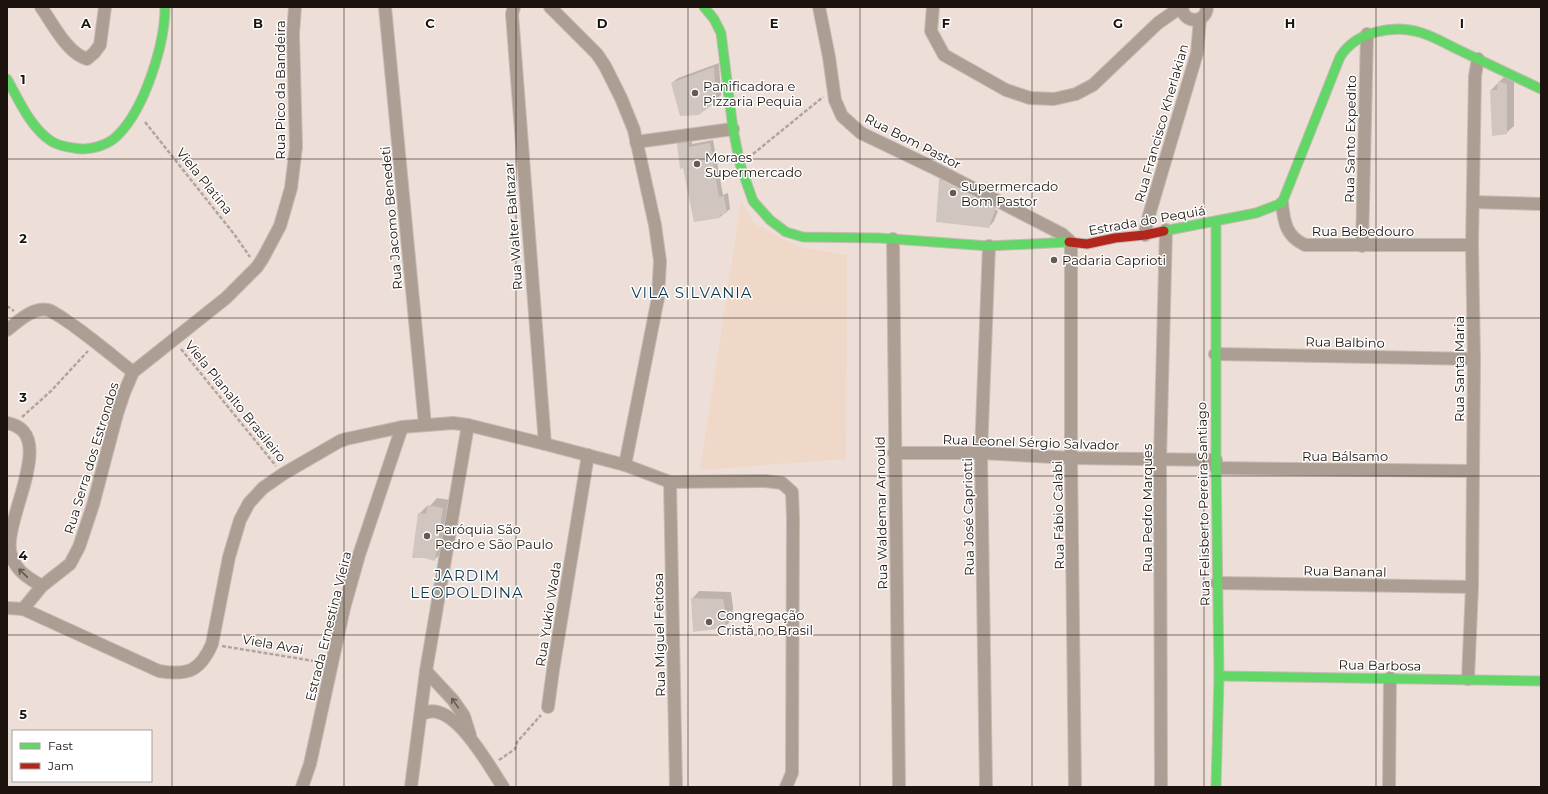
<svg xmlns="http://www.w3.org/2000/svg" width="1548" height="794" font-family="Montserrat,sans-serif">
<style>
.built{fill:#f0d8c9}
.shadow{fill:#0003}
.building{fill:#d0c6bf}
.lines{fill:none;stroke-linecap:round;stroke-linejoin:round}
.street-casing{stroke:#c6bbb4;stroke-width:14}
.fast-casing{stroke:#c6bbb4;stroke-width:11}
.jam-casing{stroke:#c6bbb4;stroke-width:11}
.path{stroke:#b2a59d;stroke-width:2.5;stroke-dasharray:4 2;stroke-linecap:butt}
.street{stroke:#ad9e93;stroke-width:12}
.fast{stroke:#63d668;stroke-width:9}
.jam{stroke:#b3261e;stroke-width:9}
.oneway{stroke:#645850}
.grid{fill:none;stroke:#1c130e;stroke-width:1;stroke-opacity:0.55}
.poi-dot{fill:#655a54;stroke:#fff;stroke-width:1.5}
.labels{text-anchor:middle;stroke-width:3;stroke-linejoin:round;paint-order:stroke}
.poi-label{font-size:13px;fill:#1c130e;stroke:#fff;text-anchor:start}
.street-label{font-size:13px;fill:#1c130e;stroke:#fff}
.quarter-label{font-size:15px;letter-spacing:1px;fill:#0e3a50;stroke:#fff}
.grid-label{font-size:13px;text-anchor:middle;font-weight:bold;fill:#1c130e;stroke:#fff;stroke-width:3;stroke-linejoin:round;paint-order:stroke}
</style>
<rect width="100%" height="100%" fill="#eddfd7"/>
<!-- built -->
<path class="built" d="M741,201L755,224L799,247L847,255L846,459L700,470Z"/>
<!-- shadow -->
<g class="shadow">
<path d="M719,63L721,95L715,101L672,83L678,78Z"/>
<path d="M1507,74L1514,77V126L1506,133L1491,90Z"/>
<path d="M692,140V144L713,140L723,195L728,193L730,209L720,217L678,144L681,141Z"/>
<path d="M945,174L1001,203L999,209L943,180V182L998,211L994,221L989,227L937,221L940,179Z"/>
<path d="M437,498L450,500L442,553L434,560L419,514L427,506L429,507Z"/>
<path d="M699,591L731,592L733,607L732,620L724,627L692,599Z"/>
</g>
<!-- building -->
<g class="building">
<path d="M714,67L716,102L699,115L680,116L671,83Z"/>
<path d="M1498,81L1507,84V134L1492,136L1490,90H1497Z"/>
<path d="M689,142V147L710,143L719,197L724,196L727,213L720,215V218L694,222L683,168L680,169L677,144Z"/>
<path d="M939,179L996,208L989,228L936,222Z"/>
<path d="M428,505L443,508L435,561L424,558H412L418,513L426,514Z"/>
<path d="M691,598L723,599L726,615L725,628L693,632Z"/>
</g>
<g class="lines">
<defs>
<g id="street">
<path d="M41,7C53,24 67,53 87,59L94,53L100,45L105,7"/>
<path d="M295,7L293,34L296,147L291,188L280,226L263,258L257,267L226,298L133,372L124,393L117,414L93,505L79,547L70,564L42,586L23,609L159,671C188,676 200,671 212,644L229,557L240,520L249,503L263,488L283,474L340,441L346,439L402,427L453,423L468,425L545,444L625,465L670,482L765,481L782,483L792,492L793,518L792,773L786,787"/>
<path d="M385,7L425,425"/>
<path d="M514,7L512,14L545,444"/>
<path d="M550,7L597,54L605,66L621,98L634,130L655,225L660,261L658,298L625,465"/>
<path d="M819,7L829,57L835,100L842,116L861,133L936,169L1062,234L1071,242V458L1075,787"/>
<path d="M933,7L931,31L944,55L1006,90L1030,98L1054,99L1076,94L1093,85L1158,23L1181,7"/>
<path d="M1182,7C1183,24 1206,24 1207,7"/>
<path d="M636,142L733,129"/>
<path d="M1473,202L1541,204"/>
<path d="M1282,203C1284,223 1286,236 1305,245H1472"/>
<path d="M1145,235L1147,222L1197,53L1200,19"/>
<path d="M893,239L899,787"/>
<path d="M1362,246L1367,34"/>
<path d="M7,330C18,322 32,307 48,310C57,313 66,321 74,326C95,341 114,357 133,372"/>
<path d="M1215,354L1474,359"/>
<path d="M7,423C61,433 0,523 11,555C16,571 28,578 42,586"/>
<path d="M894,453H981L1071,458L1216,460"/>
<path d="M1216,468L1473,471"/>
<path d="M670,482L676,787"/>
<path d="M1217,583L1472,587"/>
<path d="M7,608L23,609"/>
<path d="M426,671L453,700L464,716L470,735"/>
<path d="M1468,679L1472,587L1474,359L1472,245L1475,76L1478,59"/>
<path d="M548,707L553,670L588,455"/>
<path d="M421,715C451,694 490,768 503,787"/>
<path d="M302,787L310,764L344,608L359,555L402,427"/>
<path d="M411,787L426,671L468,425"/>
<path d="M986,787L981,453L989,246"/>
<path d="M1161,787L1160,460L1166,230"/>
<path d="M1389,787L1390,678"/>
</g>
<g id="fast">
<path d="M704,7L714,19L721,33L733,129L740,164L753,201L770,220L786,232L803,237L879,238L989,246L1069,242"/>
<path d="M7,79C19,100 30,127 51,141C57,145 66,147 74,148C89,151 108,146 119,134C145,107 165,44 165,7"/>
<path d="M1216,221V460L1219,676L1216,787"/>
<path d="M1164,231L1256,213L1282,203L1340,57C1356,31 1394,24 1422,33C1435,37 1448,45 1461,51C1488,64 1514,76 1541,89"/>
<path d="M1219,676L1541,681"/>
</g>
<path id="jam" d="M1069,242L1087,244L1115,238L1145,235L1164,231"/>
</defs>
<!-- street casing -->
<use href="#street" class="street-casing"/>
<!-- fast casing -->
<use href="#fast" class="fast-casing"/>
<!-- jam casing -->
<use href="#jam" class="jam-casing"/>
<!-- path -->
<g class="path">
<path d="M145,122L234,234L250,257"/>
<path d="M753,154L823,97"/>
<path d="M7,306L14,311"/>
<path d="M181,349L276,466"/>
<path d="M22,417L51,391L88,351"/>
<path d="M222,646L320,662"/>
<path d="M499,760L515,749L517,742L541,715"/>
</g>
<!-- street -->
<use href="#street" class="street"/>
<!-- fast -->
<use href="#fast" class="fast"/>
<!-- jam -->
<use href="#jam" class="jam"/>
</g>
<!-- one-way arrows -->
<defs><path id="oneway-shaft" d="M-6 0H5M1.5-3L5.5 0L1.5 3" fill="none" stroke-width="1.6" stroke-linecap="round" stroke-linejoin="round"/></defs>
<g class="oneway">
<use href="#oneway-shaft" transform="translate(23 573) rotate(-136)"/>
<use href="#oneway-shaft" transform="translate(455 703) rotate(-125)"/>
</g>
<!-- grid -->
<path class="grid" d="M172,7V787M344,7V787M516,7V787M688,7V787M860,7V787M1032,7V787M1204,7V787M1376,7V787M7,159H1541M7,318H1541M7,476H1541M7,635H1541"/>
<!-- markers -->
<g class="poi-dot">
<circle cx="695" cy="93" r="4"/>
<circle cx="697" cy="164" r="4"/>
<circle cx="953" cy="193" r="4"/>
<circle cx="1054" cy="260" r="4"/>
<circle cx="427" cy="536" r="4"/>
<circle cx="709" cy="622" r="4"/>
</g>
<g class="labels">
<!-- poi labels -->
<g class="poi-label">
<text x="703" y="91">Panificadora e<tspan x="703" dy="15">Pizzaria Pequia</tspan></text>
<text x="705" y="162">Moraes<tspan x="705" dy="15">Supermercado</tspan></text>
<text x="961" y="191">Supermercado<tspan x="961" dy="15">Bom Pastor</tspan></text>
<text x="1062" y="265">Padaria Caprioti</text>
<text x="435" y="534">Paróquia São<tspan x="435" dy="15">Pedro e São Paulo</tspan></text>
<text x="717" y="620">Congregação<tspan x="717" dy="15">Cristã no Brasil</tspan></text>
</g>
<!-- street labels -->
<g class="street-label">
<text transform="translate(280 90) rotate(-90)" y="5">Rua Pico da Bandeira</text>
<text transform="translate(1161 123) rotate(-74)" y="5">Rua Francisco Kherlakian</text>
<text transform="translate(1350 139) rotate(-89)" y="5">Rua Santo Expedito</text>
<text transform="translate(913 141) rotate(27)" y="5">Rua Bom Pastor</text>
<text transform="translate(205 181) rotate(51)" y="5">Viela Platina</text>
<text transform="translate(391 218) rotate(-95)" y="5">Rua Jacomo Benedeti</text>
<text transform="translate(1147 220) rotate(-10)" y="5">Estrada do Pequiá</text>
<text transform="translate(513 226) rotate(-94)" y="5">Rua Walter Baltazar</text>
<text x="1363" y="236">Rua Bebedouro</text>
<text transform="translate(1345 342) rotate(1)" y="5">Rua Balbino</text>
<text transform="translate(1459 369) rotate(-90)" y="5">Rua Santa Maria</text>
<text transform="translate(236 401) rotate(51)" y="5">Viela Planalto Brasileiro</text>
<text transform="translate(1031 442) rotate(2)" y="5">Rua Leonel Sérgio Salvador</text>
<text x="1345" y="461">Rua Bálsamo</text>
<text transform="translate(91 458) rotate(-73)" y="5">Rua Serra dos Estrondos</text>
<text transform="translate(1203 504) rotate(-91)" y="5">Rua Felisberto Pereira Santiago</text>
<text transform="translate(1147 508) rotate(-90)" y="5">Rua Pedro Marques</text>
<text transform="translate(881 513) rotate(-91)" y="5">Rua Waldemar Arnould</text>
<text transform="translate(1058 515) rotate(-91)" y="5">Rua Fábio Calabi</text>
<text transform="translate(968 517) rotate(-91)" y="5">Rua José Capriotti</text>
<text transform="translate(1345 571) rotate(1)" y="5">Rua Bananal</text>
<text transform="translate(548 614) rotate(-81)" y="5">Rua Yukio Wada</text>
<text transform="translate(328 626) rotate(-76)" y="5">Estrada Ernestina Vieira</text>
<text transform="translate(659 635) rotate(-91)" y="5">Rua Miguel Feitosa</text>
<text transform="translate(273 644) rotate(10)" y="5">Viela Avai</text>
<text transform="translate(1380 665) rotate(1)" y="5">Rua Barbosa</text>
</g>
<!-- quarter labels -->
<g class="quarter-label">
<text x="692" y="298">VILA SILVANIA</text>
<text x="467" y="581">JARDIM<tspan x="467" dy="17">LEOPOLDINA</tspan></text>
</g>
</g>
<g class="grid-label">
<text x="86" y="28">A</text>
<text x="258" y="28">B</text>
<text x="430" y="28">C</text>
<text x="602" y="28">D</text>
<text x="774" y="28">E</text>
<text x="946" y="28">F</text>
<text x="1118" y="28">G</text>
<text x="1290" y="28">H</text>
<text x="1462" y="28">I</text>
<text x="23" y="84">1</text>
<text x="23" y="243">2</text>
<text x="23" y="402">3</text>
<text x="23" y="560">4</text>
<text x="23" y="719">5</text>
</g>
<!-- border -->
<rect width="1548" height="794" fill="none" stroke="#1c130e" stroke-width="16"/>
<!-- legend -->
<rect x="12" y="730" width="140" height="52" fill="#ffffff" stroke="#a4a19f"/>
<rect x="20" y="743" width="20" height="6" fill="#63d668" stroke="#a4a19f"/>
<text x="48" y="750" font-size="12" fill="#1c130e">Fast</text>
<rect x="20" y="763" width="20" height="6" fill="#b3261e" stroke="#a4a19f"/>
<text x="48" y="770" font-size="12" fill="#1c130e">Jam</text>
</svg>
